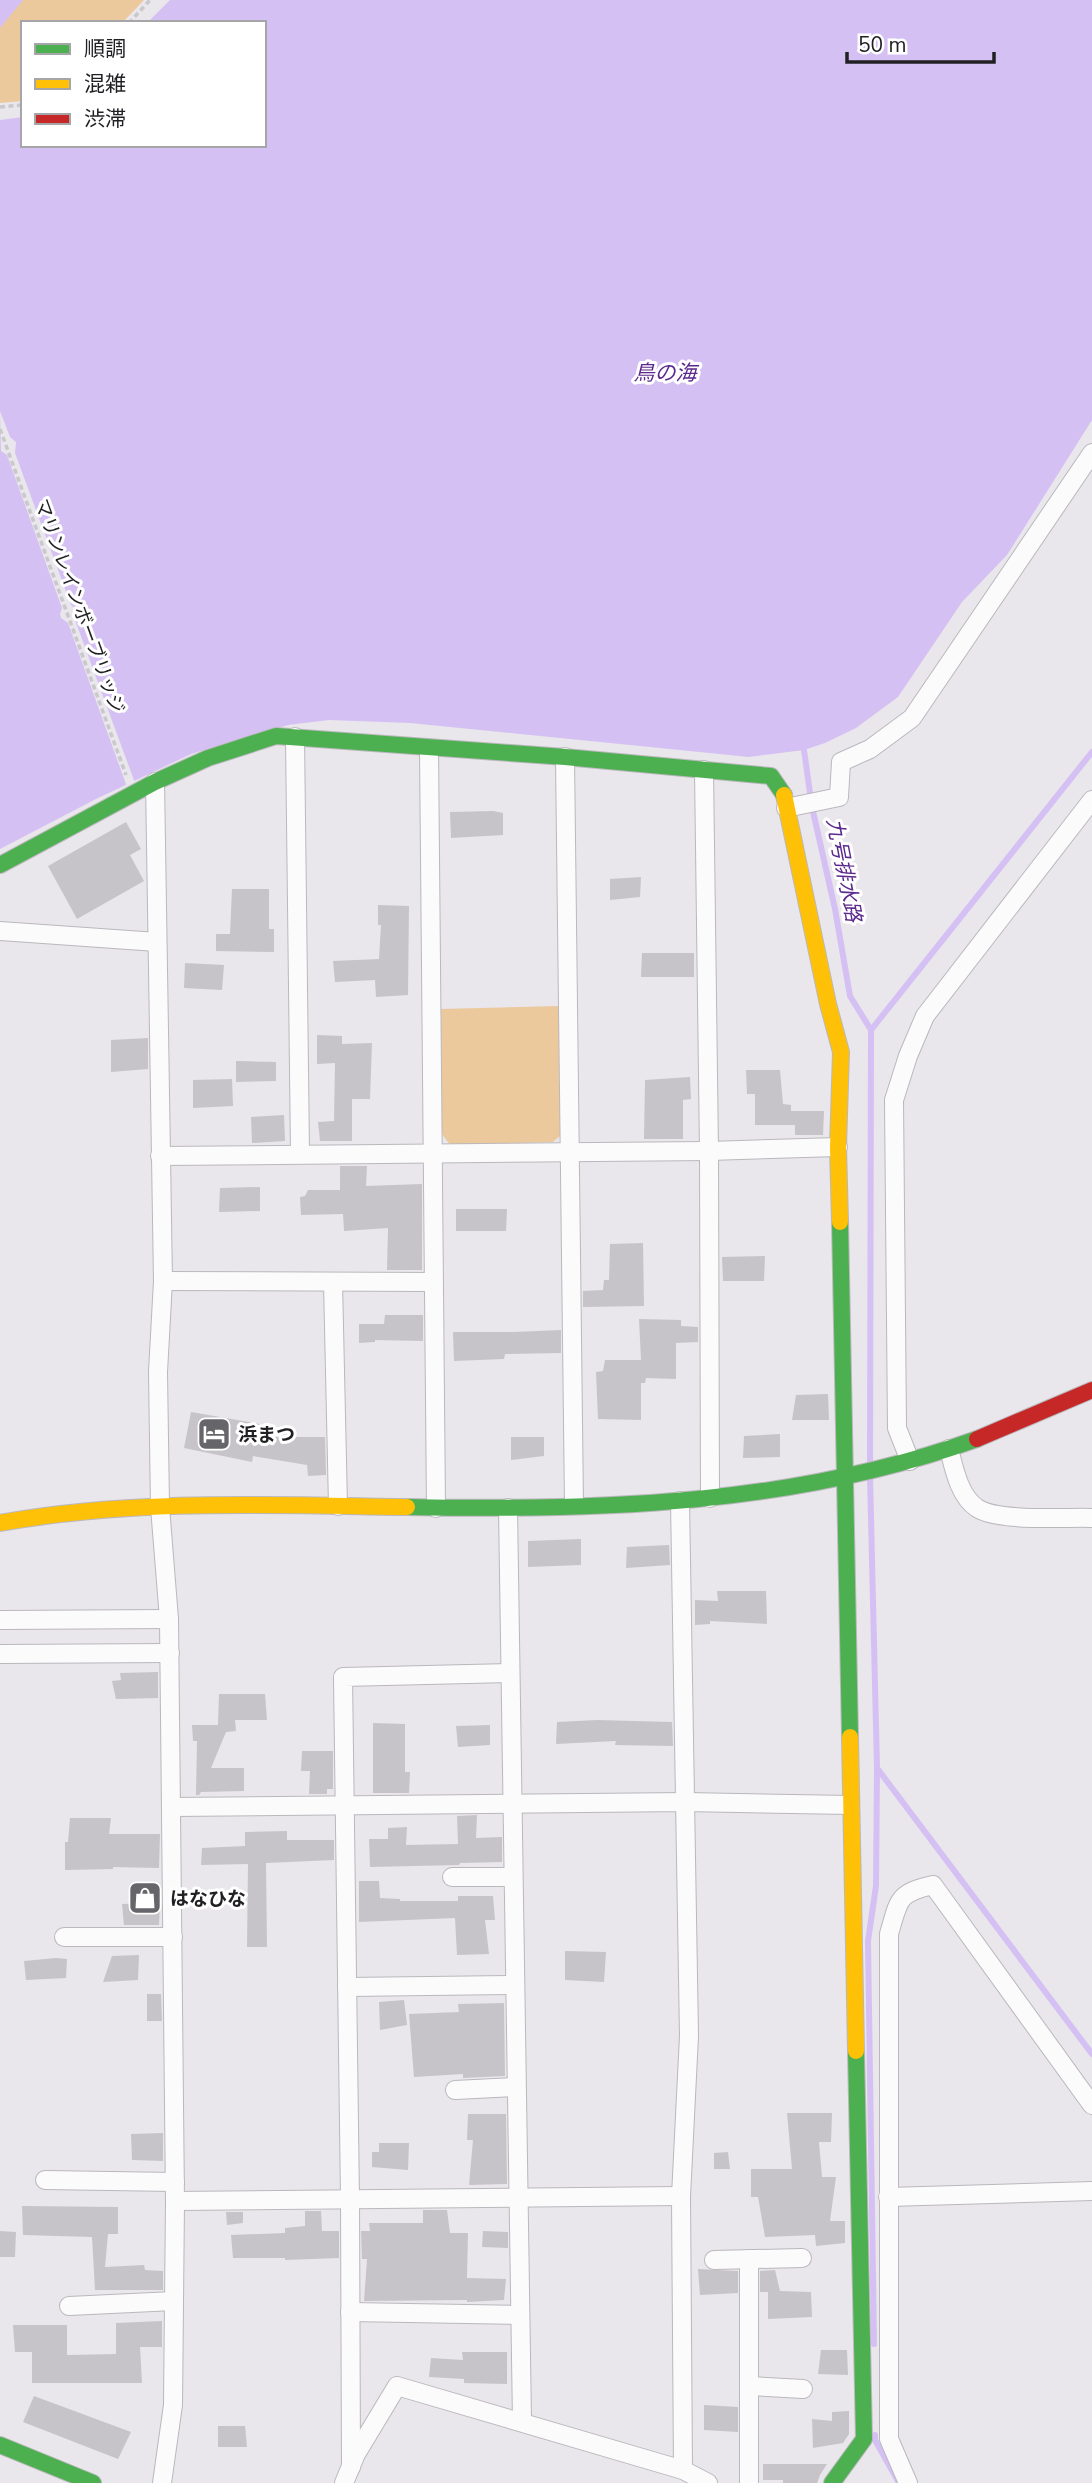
<svg xmlns="http://www.w3.org/2000/svg" width="1092" height="2483" font-family="'Nunito Sans','Noto Sans JP',sans-serif">
<style>
.green{fill:#ecc99d}
.water{fill:#d5c0f3}
.pier{fill:#e9e6ec}
.lines{fill:none;stroke-linecap:round;stroke-linejoin:round}
.stream{stroke:#d5c0f3;stroke-width:6}
.building{fill:#c7c4c9}
.street-casing{stroke:#bab8bc;stroke-width:20}
.fast-casing{stroke:#bab8bc;stroke-width:18}
.slow-casing{stroke:#bab8bc;stroke-width:18}
.jam-casing{stroke:#bab8bc;stroke-width:18}
.path{stroke:#c9c8ca;stroke-width:3.5;stroke-dasharray:5 3.5;stroke-linecap:butt}
.street{stroke:#fcfbfc;stroke-width:18}
.fast{stroke:#4caf50;stroke-width:16}
.slow{stroke:#ffc107;stroke-width:16}
.jam{stroke:#c62828;stroke-width:16}
.labels{text-anchor:middle;stroke-width:6;stroke-linejoin:round;paint-order:stroke}
.street-label{font-size:19px;fill:#201f23;stroke:#fff}
.poi-label{font-size:19px;font-weight:bold;fill:#201f23;stroke:#fff;text-anchor:start}
.water-label{font-size:21px;font-style:italic;fill:#5b288d;stroke:#fff}
</style>
<rect width="100%" height="100%" fill="#e9e6ec"/>
<!-- green -->
<g class="green">
<path d="M0,0H144L122,23H23V101L0,103Z"/>
<path d="M559,1006L561,1135L553,1142L450,1145L442,1134L441,1009Z"/>
</g>
<!-- water -->
<g class="water">
<path d="M0,0H23L0,28Z"/>
<path d="M170,0H1092V420L1007,555L962,602L898,697L856,728L825,743L804,750L749,757L410,723L329,720L288,725L191,754L94,800L0,849V120L23,117V145H264V23H147Z"/>
</g>
<!-- pier -->
<path class="pier" d="M0,411L10,437L16,442L15,453L71,605L76,609L75,620L135,783L127,787L68,623L61,618L60,614L62,608L7,455L1,451Z"/>
<g class="lines">
<!-- stream -->
<g class="stream">
<path d="M801,745L804,750L812,807L835,909L850,996L871,1030L870,1465"/>
<path d="M871,1030L1092,752"/>
<path d="M870,1476L877,1768L1092,2054"/>
<path d="M874,2344L868,1941L876,1886L877,1768"/>
<path d="M875,2435V2440L899,2483"/>
</g>
</g>
<!-- building -->
<g class="building">
<path d="M493,811L503,813V835L451,838L450,812Z"/>
<path d="M126,822L141,849L130,855L144,881L77,919L48,866Z"/>
<path d="M641,877L640,897L610,900V879Z"/>
<path d="M232,889H269V929H274V952L216,951V934H230Z"/>
<path d="M378,905L409,906L408,995L376,997L375,980L335,982L333,961L379,959L381,925H378Z"/>
<path d="M642,953H694V977H641Z"/>
<path d="M185,963L224,965L222,990L184,988Z"/>
<path d="M317,1035L342,1036V1044L372,1043L370,1099H352V1141H320L318,1122L334,1121L335,1063L317,1064Z"/>
<path d="M148,1038V1069L111,1072V1040Z"/>
<path d="M236,1061L276,1062V1081L236,1082Z"/>
<path d="M746,1070H780L783,1104L791,1105V1111H824L823,1135H795V1125H755V1094H747Z"/>
<path d="M690,1077L691,1099L683,1100V1139H644L645,1080Z"/>
<path d="M232,1079L233,1106L193,1108V1080Z"/>
<path d="M284,1115L285,1141L252,1143L251,1117Z"/>
<path d="M340,1166H367L366,1186L422,1184V1270H387L388,1228L344,1231L343,1214L301,1215L300,1197L305,1196L308,1190H340Z"/>
<path d="M260,1187V1211L219,1212L220,1188Z"/>
<path d="M456,1209H507L506,1231H456Z"/>
<path d="M643,1243L644,1306L583,1307V1291L603,1290L604,1280H609L610,1244Z"/>
<path d="M765,1256L764,1281H723L722,1257Z"/>
<path d="M385,1315H423V1341L375,1340V1342L359,1343V1324H384Z"/>
<path d="M639,1319L681,1320V1326L698,1327V1342L676,1343V1379L646,1378L645,1383H641V1420L598,1419L596,1372L603,1371L605,1360H641Z"/>
<path d="M561,1330V1353L505,1354L504,1359L454,1361L453,1332H514Z"/>
<path d="M828,1394L829,1420H792L796,1395Z"/>
<path d="M191,1412L260,1424L257,1437H325L326,1475L308,1476L307,1465L253,1456L252,1462L184,1448Z"/>
<path d="M780,1434V1457L743,1458L744,1436Z"/>
<path d="M511,1437H544V1456L511,1460Z"/>
<path d="M581,1539V1565L528,1567V1541Z"/>
<path d="M669,1545L670,1565L626,1568L627,1547Z"/>
<path d="M717,1591H766L767,1624L710,1621V1624L695,1625V1600L718,1601Z"/>
<path d="M158,1672V1698L116,1699L112,1681L121,1680L120,1673Z"/>
<path d="M219,1694H265L267,1720H235L236,1731L226,1732L211,1768H244V1791L201,1792L199,1795H196L197,1741H193L192,1725H218Z"/>
<path d="M597,1720L672,1722L673,1746L615,1745L616,1741L556,1744L557,1722Z"/>
<path d="M373,1723L405,1724V1772H410L409,1793H373Z"/>
<path d="M490,1725V1745L458,1747L456,1726Z"/>
<path d="M302,1751H333V1789H327V1794H309L310,1771H301Z"/>
<path d="M477,1815L476,1838L502,1837V1862L460,1863L459,1865L370,1867L369,1839H388V1828L407,1827L406,1845L458,1844L457,1816Z"/>
<path d="M70,1818H111L109,1834H160L159,1868L113,1867V1869L65,1870V1842H68Z"/>
<path d="M287,1831V1840H334V1860L266,1863L267,1947H247L248,1864L201,1865L202,1848L245,1846V1832Z"/>
<path d="M359,1881H379L380,1898L400,1899V1901H458V1896H493L495,1920H485L489,1954L457,1955L455,1918L359,1922Z"/>
<path d="M160,1903L159,1925H124L122,1904Z"/>
<path d="M565,1951L606,1952L604,1982L565,1980Z"/>
<path d="M139,1955L138,1980L103,1982L112,1956Z"/>
<path d="M56,1958L67,1959L66,1978L26,1980L24,1961Z"/>
<path d="M147,1994H161L162,2021H147Z"/>
<path d="M404,2000L407,2025L380,2030L379,2002Z"/>
<path d="M504,2003L505,2076L463,2078V2074L414,2077L409,2014L459,2012L458,2004Z"/>
<path d="M787,2113H832L831,2142H819L822,2177H836L830,2221H845V2243L816,2246L815,2235L765,2237L758,2197H751V2169H792Z"/>
<path d="M468,2114H506L507,2184L469,2185L473,2140H467Z"/>
<path d="M163,2133V2161L132,2160L131,2134Z"/>
<path d="M379,2143H409L408,2170L372,2167V2152H379Z"/>
<path d="M728,2152L730,2169H714V2153Z"/>
<path d="M22,2206L118,2207V2234H108L105,2267L144,2265L145,2270L163,2271V2290H95L92,2237L23,2235Z"/>
<path d="M423,2210H447L450,2233H468L467,2278L506,2279L504,2300L467,2302V2300L364,2301L367,2259H362L361,2231H370L369,2223H423Z"/>
<path d="M305,2211H321L322,2231H339V2258L285,2260V2258H233L231,2235L285,2233V2228L305,2226Z"/>
<path d="M226,2212H243V2223L227,2225Z"/>
<path d="M0,2231L16,2232L15,2257H0Z"/>
<path d="M483,2231L508,2232V2248L482,2247Z"/>
<path d="M698,2269L738,2271V2293L700,2295Z"/>
<path d="M775,2270L780,2291L811,2292L812,2317L768,2319V2292H760V2271Z"/>
<path d="M162,2321V2347H140L142,2383H32V2352H15L13,2325H67V2355L116,2354V2323Z"/>
<path d="M821,2350H847L848,2375L818,2374Z"/>
<path d="M462,2352H507V2384L464,2383V2379L429,2377L431,2358L463,2360Z"/>
<path d="M34,2396L131,2432L118,2459L23,2422Z"/>
<path d="M704,2405L738,2407V2432L704,2430Z"/>
<path d="M849,2411V2434L843,2443L813,2448L812,2419L832,2421V2412Z"/>
<path d="M218,2426H245L247,2447H218Z"/>
<path d="M763,2464H827L820,2475L817,2483H783V2480H763Z"/>
</g>
<g class="lines">
<defs>
<g id="street">
<path d="M295,737L300,1153"/>
<path d="M429,748L436,1508"/>
<path d="M565,757L574,1505"/>
<path d="M704,770L709,1151L710,1498"/>
<path d="M155,782L163,1281L158,1372L160,1507L169,1619L175,2201L173,2405L162,2483"/>
<path d="M786,808L839,797L841,762L870,749L912,718L1092,453"/>
<path d="M0,931L157,942"/>
<path d="M160,1156L709,1151L838,1147"/>
<path d="M163,1281L433,1282"/>
<path d="M333,1282L338,1506"/>
<path d="M949,1449C954,1468 959,1496 977,1508C997,1522 1066,1517 1092,1518"/>
<path d="M910,1461L897,1428L894,1100L908,1056L925,1016L1092,800"/>
<path d="M680,1501L689,2036L681,2196L683,2470"/>
<path d="M508,1508L522,2421"/>
<path d="M0,1620L169,1619"/>
<path d="M0,1654L170,1653"/>
<path d="M172,1807L686,1802L850,1805"/>
<path d="M452,1877H513"/>
<path d="M64,1937H173"/>
<path d="M347,1987L514,1985"/>
<path d="M455,2090L516,2087"/>
<path d="M45,2180L175,2182"/>
<path d="M888,2197L1092,2191"/>
<path d="M175,2201L681,2196"/>
<path d="M714,2260L802,2258"/>
<path d="M69,2306L174,2301"/>
<path d="M350,2312L520,2315"/>
<path d="M750,2386L803,2389"/>
<path d="M351,2467L350,2199L343,1677L510,1673"/>
<path d="M344,2483L356,2454L397,2386L683,2470L708,2483"/>
<path d="M749,2483V2259"/>
<path d="M908,2483L889,2439V1934C899,1900 897,1893 933,1885L1092,2105"/>
</g>
<g id="fast">
<path d="M0,865L155,782L208,758L276,736L565,757L771,776L784,795"/>
<path d="M840,1222L850,1737"/>
<path d="M407,1507C599,1511 794,1505 977,1439"/>
<path d="M0,2445L93,2483"/>
<path d="M832,2483L864,2439L856,2051"/>
</g>
<g id="slow">
<path d="M784,795L828,1004L841,1052L838,1147L840,1222"/>
<path d="M0,1523C133,1499 272,1505 407,1507"/>
<path d="M850,1737L856,2051"/>
</g>
<path id="jam" d="M977,1439L1092,1390"/>
</defs>
<!-- street casing -->
<use href="#street" class="street-casing"/>
<!-- fast casing -->
<use href="#fast" class="fast-casing"/>
<!-- slow casing -->
<use href="#slow" class="slow-casing"/>
<!-- jam casing -->
<use href="#jam" class="jam-casing"/>
<!-- path -->
<g class="path">
<path d="M129,23L150,0"/>
<path d="M0,107L23,105"/>
<path d="M0,429L126,775"/>
</g>
<!-- street -->
<use href="#street" class="street"/>
<!-- fast -->
<use href="#fast" class="fast"/>
<!-- slow -->
<use href="#slow" class="slow"/>
<!-- jam -->
<use href="#jam" class="jam"/>
</g>
<!-- icons -->
<defs>
<symbol id="hotel-square" viewBox="-11 -11 22 22"><rect x="-9" y="-9" width="18" height="18" rx="4" fill="#666569" stroke="#fff"/><path d="M-6-4.5h1.5V1H6V5H4.5V3h-9V5H-6ZM-4 0a1.8 1.8 0 1 1 3.6 0ZM.5 0V-2.5h3Q6-2.5 6 0Z" fill="#fff"/></symbol>
<symbol id="shop-square" viewBox="-11 -11 22 22"><rect x="-9" y="-9" width="18" height="18" rx="4" fill="#666569" stroke="#fff"/><path d="M-5-2.5h2.3a2.7 3.5 0 0 1 5.4 0H5L5.5 6h-11ZM-1.5-2.5h3a1.5 2.3 0 0 0-3 0Z" fill="#fff"/></symbol>
</defs>
<g fill-rule="evenodd">
<use href="#hotel-square" x="195" y="1415" width="38" height="38"/>
<use href="#shop-square" x="126" y="1879" width="38" height="38"/>
</g>
<g class="labels">
<!-- street labels -->
<g class="street-label">
<text transform="translate(80 606) rotate(70)" y="7">マリンレインボーブリッジ</text>
</g>
<!-- poi labels -->
<g class="poi-label">
<text x="238" y="1441">浜まつ</text>
<text x="170" y="1905">はなひな</text>
</g>
<!-- water labels -->
<g class="water-label">
<text x="665" y="380">鳥の海</text>
<text transform="translate(844 870) rotate(79)" y="7">九号排水路</text>
</g>
</g>
<!-- legend -->
<rect x="21" y="21" width="245" height="126" fill="#ffffff" stroke="#a6a5a7" stroke-width="2"/>
<rect x="35" y="44" width="35" height="10" fill="#4caf50" stroke="#a6a5a7" stroke-width="2"/>
<text x="84" y="56" font-size="21" fill="#201f23">順調</text>
<rect x="35" y="79" width="35" height="10" fill="#ffc107" stroke="#a6a5a7" stroke-width="2"/>
<text x="84" y="91" font-size="21" fill="#201f23">混雑</text>
<rect x="35" y="114" width="35" height="10" fill="#c62828" stroke="#a6a5a7" stroke-width="2"/>
<text x="84" y="126" font-size="21" fill="#201f23">渋滞</text>
<!-- scale -->
<path d="M847 52v10h147v-10" fill="none" stroke="#201f23" stroke-width="3.5"/>
<text x="858" y="52" font-size="21" fill="#201f23" stroke="#ffffff" stroke-width="5" paint-order="stroke">50 m</text>
</svg>
